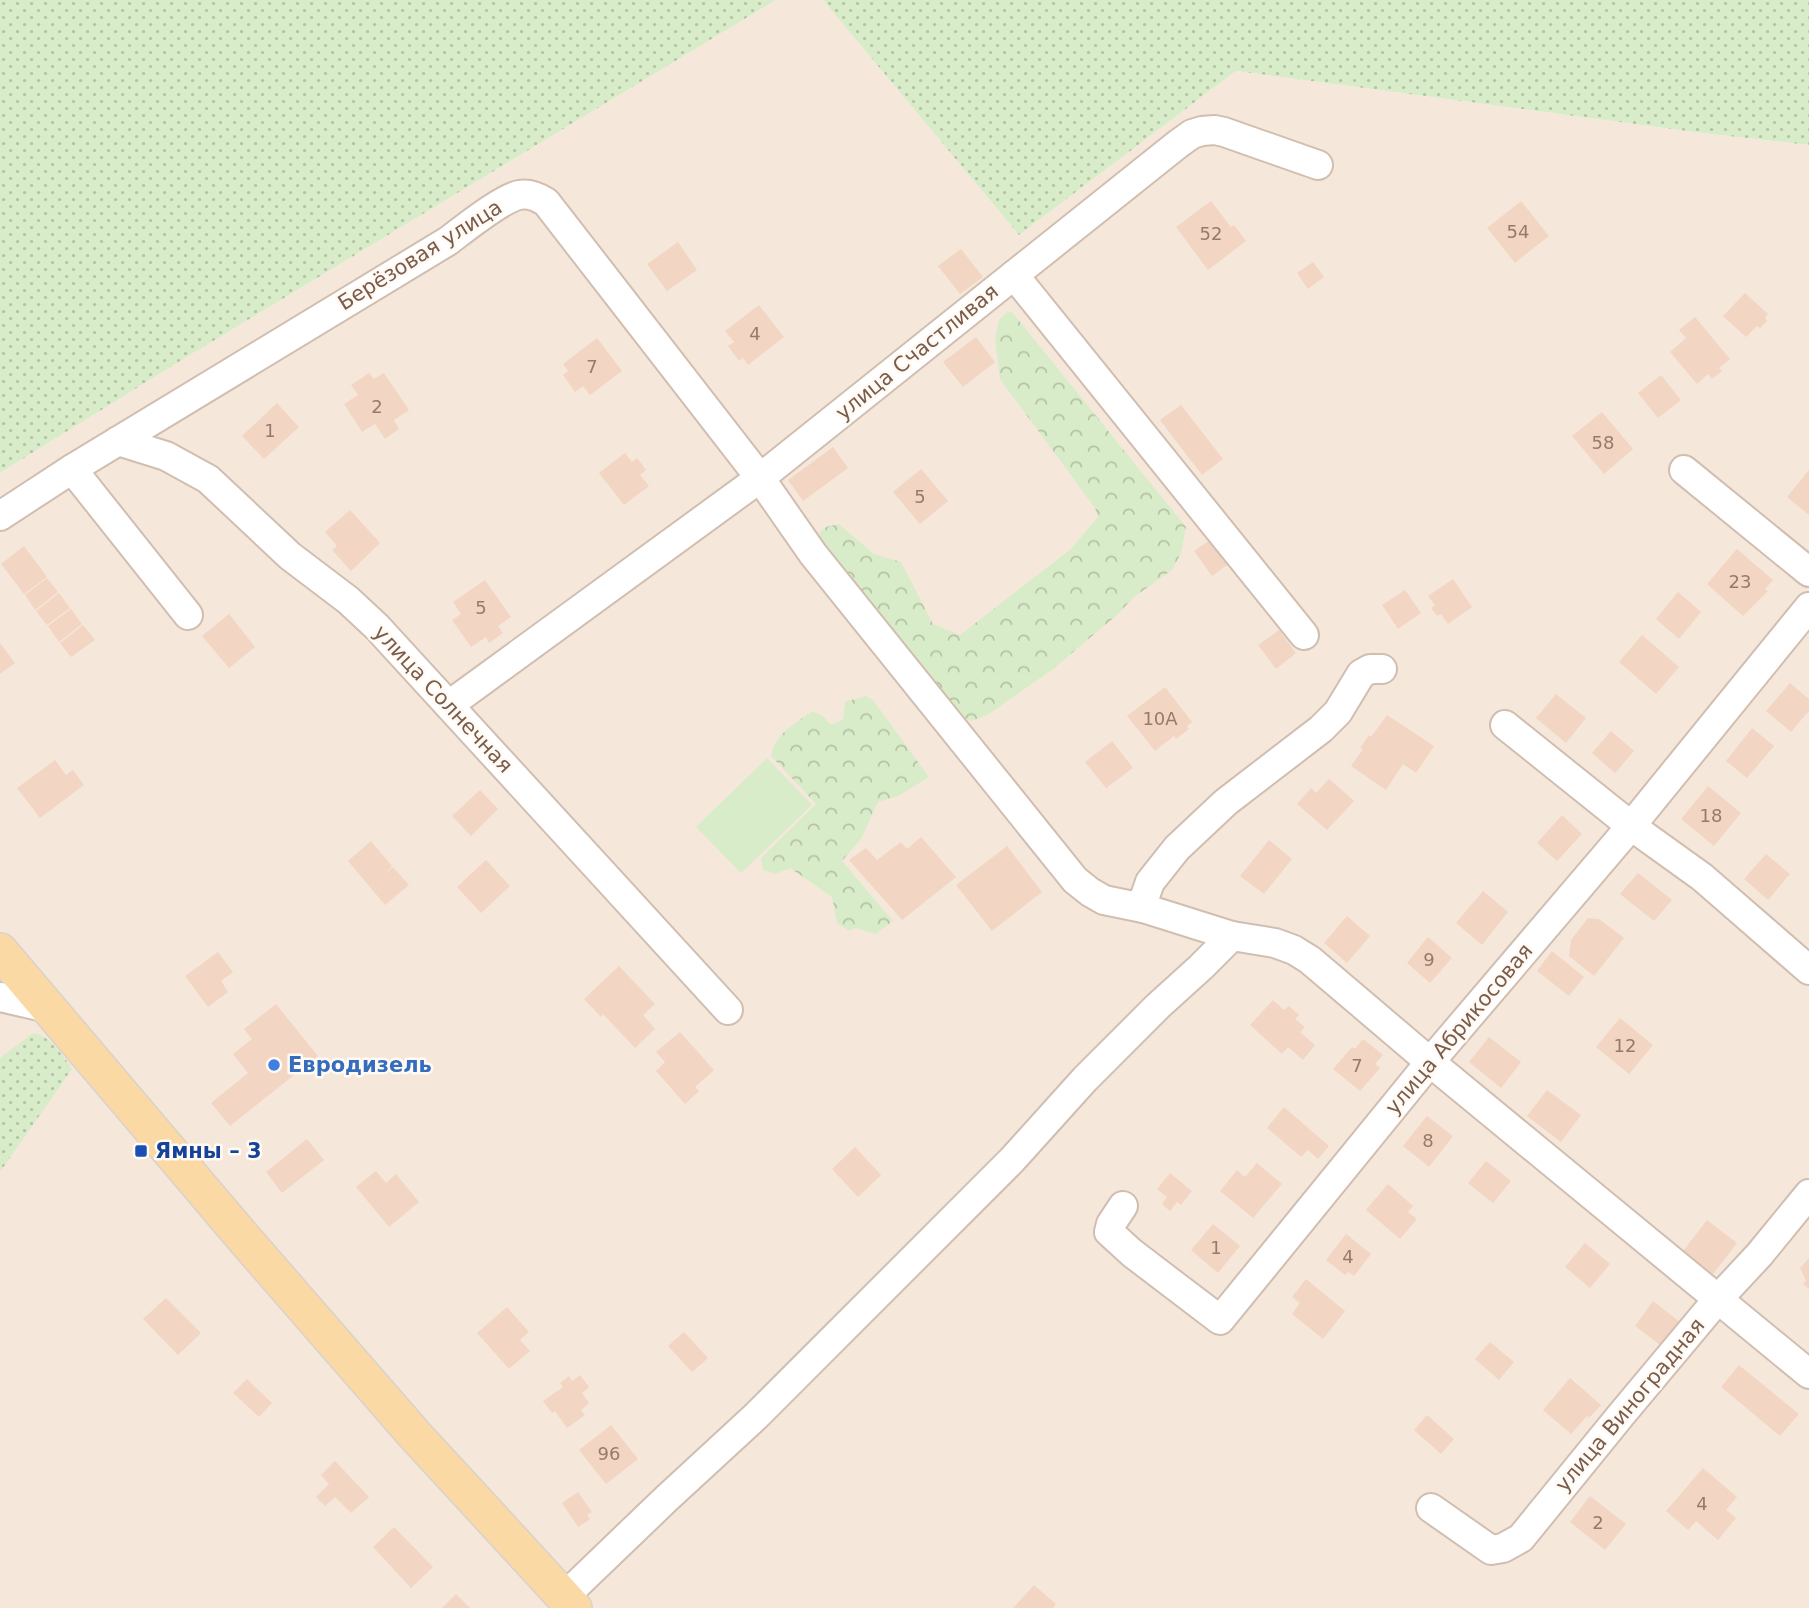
<svg xmlns="http://www.w3.org/2000/svg" width="1809" height="1608" font-family="'DejaVu Sans',sans-serif">
<style>
.residential{fill:#f5e8da}
.grass{fill:url(#grass-dots)}
.forest{fill:url(#forest-crowns)}
.green{fill:#d8ecc9}
.building{fill:#f3d5c3}
.lines{fill:none;stroke-linecap:round;stroke-linejoin:round}
.minor-casing{stroke:#d1beb0;stroke-width:32}
.major-casing{stroke:#dad1cd;stroke-width:38}
.minor{stroke:#fff;stroke-width:28}
.major{stroke:#fbd9a5;stroke-width:35}
.shop-dot{fill:#3f7fe0;stroke:#fffaf3;stroke-width:2.5}
.transit-dot{fill:#1a4fb4;stroke:#fffaf3;stroke-width:2.5}
.labels{text-anchor:middle;stroke-width:5;stroke-linejoin:round;paint-order:stroke}
.number-label{font-size:18px;fill:#987a6a}
.street-label{font-size:21px;fill:#7a5c4d;stroke:#fffaf3}
.shop-label{font-size:21px;font-weight:bold;fill:#366cbe;stroke:#fffaf3;text-anchor:start}
.transit-label{font-size:21px;font-weight:bold;fill:#164399;stroke:#fffaf3;text-anchor:start}
</style>
<defs>
<pattern id="grass-dots" width="8" height="8" patternUnits="userSpaceOnUse" patternTransform="scale(1.75)"><rect width="8" height="8" fill="#d8ecc9"/><path d="M2 2h.1M6 6h.1" fill="none" stroke="#b4c2a5" stroke-width="1.8" stroke-linecap="round"/></pattern>
<pattern id="forest-crowns" width="20" height="18" patternUnits="userSpaceOnUse" patternTransform="scale(1.75)"><rect width="20" height="18" fill="#d8ecc9"/><path d="M2 6a3 3 0 1 1 6 0M12 15a3 3 0 1 1 6 0" fill="none" stroke="#b4c2a5"/></pattern>
</defs>
<rect width="100%" height="100%" fill="#fdf6ec"/>
<!-- residential -->
<path class="residential" d="M776,0H823L1019,235L1236,71L1702,133L1809,145V1608H0V473L172,366Z"/>
<!-- grass -->
<g class="grass">
<path d="M0,0H776L172,366L0,473Z"/>
<path d="M823,0H1809V145L1702,133L1236,71L1019,235Z"/>
<path d="M33,1033C50,1035 63,1056 72,1069L0,1172V1058Z"/>
</g>
<!-- forest -->
<g class="forest">
<path d="M1012,312L1186,527L1181,553L1172,570L1134,597L1117,615L1053,669L989,714L972,721L958,715L823,547L819,533L826,527L839,524L874,554L901,562L933,624L960,635L1071,549L1098,517L1095,508L1000,379L995,338L999,320L1006,313Z"/>
<path d="M865,696L873,700L929,777L898,796L878,802L861,839L842,861L893,921L876,934L855,928L849,931L837,923L832,897L790,868L775,874L763,870L761,858L816,804L771,756C774,734 795,724 812,711L821,715L830,724L837,723L843,719L845,702Z"/>
</g>
<!-- green -->
<path class="green" d="M767,758L812,805L741,873L696,827Z"/>
<!-- building -->
<g class="building">
<path d="M1211,201L1231,227L1234,225L1246,241L1208,270L1176,227Z"/>
<path d="M1521,201L1549,236L1515,263L1487,228Z"/>
<path d="M678,242L697,270L667,291L647,264Z"/>
<path d="M961,249L983,277L960,294L938,266Z"/>
<path d="M1313,262L1324,277L1308,289L1297,273Z"/>
<path d="M1745,293L1768,314L1765,318L1767,321L1760,328L1757,326L1746,337L1723,316Z"/>
<path d="M759,305L784,337L748,365L743,358L739,361L728,346L734,342L725,331Z"/>
<path d="M1695,317L1730,359L1719,368L1722,371L1712,379L1708,374L1697,384L1670,352L1686,338L1679,330Z"/>
<path d="M976,337L995,362L963,387L943,362Z"/>
<path d="M597,338L622,371L590,395L583,386L575,392L563,375L568,371L563,364Z"/>
<path d="M369,373L374,379L384,373L409,410L394,420L399,429L385,439L375,424L362,432L344,404L358,395L351,385Z"/>
<path d="M1661,375L1681,400L1658,418L1638,393Z"/>
<path d="M277,403L299,427L264,459L242,436Z"/>
<path d="M1181,405L1223,459L1202,475L1160,420Z"/>
<path d="M1602,412L1633,449L1604,474L1572,436Z"/>
<path d="M833,447L848,468L803,501L788,480Z"/>
<path d="M625,453L632,462L637,458L646,470L640,475L649,486L624,505L599,473Z"/>
<path d="M921,469L948,501L920,524L893,492Z"/>
<path d="M1809,470V515L1787,497Z"/>
<path d="M350,510L380,543L351,571L332,550L337,546L325,532Z"/>
<path d="M1213,538L1230,563L1212,576L1194,551Z"/>
<path d="M24,546L47,577L24,594L1,564Z"/>
<path d="M1737,549L1773,580L1765,589L1768,591L1743,616L1707,584Z"/>
<path d="M47,578L58,592L35,610L25,595Z"/>
<path d="M1453,579L1472,607L1448,624L1441,614L1437,616L1431,608L1435,605L1428,596Z"/>
<path d="M485,580L511,617L498,626L503,633L489,643L486,637L471,647L452,620L461,614L453,602Z"/>
<path d="M1405,590L1421,613L1398,629L1382,605Z"/>
<path d="M1678,592L1701,612L1679,639L1656,619Z"/>
<path d="M59,593L70,608L47,625L36,611Z"/>
<path d="M71,609L82,624L59,642L48,626Z"/>
<path d="M229,614L255,647L229,668L202,636Z"/>
<path d="M83,625L95,640L71,657L60,643Z"/>
<path d="M1279,630L1296,653L1276,669L1258,645Z"/>
<path d="M1642,635L1679,667L1656,694L1619,662Z"/>
<path d="M0,643L15,663L0,674Z"/>
<path d="M1790,683L1809,699V711L1791,732L1766,711Z"/>
<path d="M1165,687L1192,722L1187,726L1189,729L1176,739L1174,736L1155,751L1127,716Z"/>
<path d="M1556,694L1586,718L1566,743L1536,718Z"/>
<path d="M1387,715L1434,746L1416,773L1403,764L1386,790L1351,766L1363,749L1360,748L1369,735L1371,737Z"/>
<path d="M1752,728L1774,746L1747,778L1726,761Z"/>
<path d="M1611,731L1634,751L1615,773L1592,753Z"/>
<path d="M1112,741L1133,768L1106,788L1085,762Z"/>
<path d="M55,760L66,775L73,770L84,785L40,818L17,788Z"/>
<path d="M1329,779L1354,801L1327,830L1297,804L1311,788L1316,793Z"/>
<path d="M1708,786L1741,813L1714,846L1681,819Z"/>
<path d="M480,790L498,809L471,836L452,816Z"/>
<path d="M1562,815L1582,834L1557,861L1537,843Z"/>
<path d="M921,837L956,877L902,920L849,860L866,848L877,860L901,842L907,849Z"/>
<path d="M1269,840L1292,859L1264,894L1240,876Z"/>
<path d="M371,841L392,866L386,873L393,867L409,885L385,905L348,861Z"/>
<path d="M1007,846L1042,892L992,931L956,885Z"/>
<path d="M1766,854L1790,874L1768,900L1744,879Z"/>
<path d="M486,860L510,886L481,913L457,887Z"/>
<path d="M1638,873L1672,900L1654,921L1620,894Z"/>
<path d="M1483,891L1508,912L1482,945L1456,923Z"/>
<path d="M1347,916L1370,936L1347,963L1324,943Z"/>
<path d="M1588,918L1599,919L1624,938L1594,976L1569,956L1571,940Z"/>
<path d="M1428,937L1452,958L1430,983L1407,963Z"/>
<path d="M1552,951L1584,977L1569,996L1537,971Z"/>
<path d="M218,952L233,972L221,981L228,992L208,1007L185,976Z"/>
<path d="M619,966L655,1004L643,1015L655,1029L635,1048L603,1014L601,1017L584,999Z"/>
<path d="M1273,1000L1284,1010L1289,1006L1299,1015L1295,1019L1305,1027L1300,1032L1315,1045L1303,1060L1288,1047L1282,1054L1250,1025Z"/>
<path d="M276,1004L318,1056L230,1126L211,1103L248,1073L233,1054L252,1039L244,1029Z"/>
<path d="M1620,1018L1653,1045L1629,1074L1596,1047Z"/>
<path d="M680,1032L714,1070L695,1087L699,1091L685,1104L656,1071L665,1062L656,1052Z"/>
<path d="M1489,1037L1521,1062L1501,1088L1469,1062Z"/>
<path d="M1363,1039L1383,1055L1375,1064L1380,1068L1360,1091L1333,1069L1352,1047L1355,1049Z"/>
<path d="M1547,1090L1581,1115L1561,1142L1527,1116Z"/>
<path d="M1284,1107L1329,1146L1318,1159L1308,1150L1301,1157L1267,1128Z"/>
<path d="M1427,1116L1453,1136L1429,1167L1403,1146Z"/>
<path d="M307,1139L324,1160L282,1193L266,1172Z"/>
<path d="M855,1147L881,1175L858,1197L832,1169Z"/>
<path d="M1486,1161L1511,1181L1493,1203L1468,1183Z"/>
<path d="M1257,1163L1282,1184L1253,1218L1220,1191L1237,1170L1245,1177Z"/>
<path d="M376,1171L386,1183L396,1174L419,1202L389,1227L356,1187Z"/>
<path d="M1170,1173L1192,1191L1181,1205L1177,1202L1170,1211L1162,1204L1167,1197L1157,1189Z"/>
<path d="M1388,1184L1413,1206L1408,1212L1417,1219L1400,1239L1366,1210Z"/>
<path d="M1707,1220L1737,1243L1713,1274L1683,1251Z"/>
<path d="M1213,1224L1240,1246L1218,1273L1191,1250Z"/>
<path d="M1346,1234L1371,1254L1354,1276L1348,1272L1345,1275L1326,1260Z"/>
<path d="M1585,1243L1610,1264L1590,1288L1565,1267Z"/>
<path d="M1809,1258V1289L1803,1284L1806,1281L1800,1268Z"/>
<path d="M1306,1279L1345,1311L1323,1339L1292,1314L1300,1303L1292,1297Z"/>
<path d="M166,1298L201,1333L178,1355L143,1319Z"/>
<path d="M1653,1301L1681,1323L1663,1347L1635,1326Z"/>
<path d="M507,1307L529,1332L520,1340L530,1351L509,1369L477,1333Z"/>
<path d="M684,1332L708,1358L692,1372L668,1346Z"/>
<path d="M1490,1342L1514,1362L1499,1380L1475,1359Z"/>
<path d="M1739,1365L1799,1414L1780,1436L1721,1387Z"/>
<path d="M580,1375L589,1387L582,1393L589,1403L581,1410L585,1415L567,1428L555,1411L552,1413L543,1401L563,1387L560,1383L569,1376L572,1381Z"/>
<path d="M1570,1378L1601,1405L1589,1418L1587,1416L1571,1434L1543,1410Z"/>
<path d="M247,1379L272,1403L259,1417L233,1393Z"/>
<path d="M1427,1415L1454,1439L1441,1454L1414,1430Z"/>
<path d="M611,1425L638,1459L606,1484L579,1450Z"/>
<path d="M335,1461L369,1497L351,1513L335,1497L325,1506L316,1497L329,1484L321,1475Z"/>
<path d="M1703,1468L1737,1497L1726,1510L1736,1518L1718,1540L1696,1521L1688,1530L1666,1511Z"/>
<path d="M578,1492L592,1512L587,1515L590,1519L578,1527L562,1503Z"/>
<path d="M1590,1496L1626,1524L1605,1550L1570,1522Z"/>
<path d="M394,1527L433,1567L411,1588L373,1547Z"/>
<path d="M1034,1585L1056,1604L1053,1608H1013Z"/>
<path d="M456,1594L470,1608H442Z"/>
</g>
<g class="lines">
<defs>
<g id="minor">
<path d="M1014,275L1178,144L1192,134L1202,131L1215,130L1224,132L1318,165"/>
<path d="M118,441L166,456L208,479L290,556L348,600L377,627L728,1010"/>
<path d="M72,469L188,615"/>
<path d="M1684,470L1809,572"/>
<path d="M0,516L72,469L448,241C464,229 501,199 519,195C528,193 538,197 546,202L760,478L813,554L1075,880L1090,892L1104,900L1143,908L1232,936L1275,943L1294,950L1310,960L1430,1062L1809,1374"/>
<path d="M449,705L760,478L1014,275L1304,635"/>
<path d="M1505,725L1631,826L1702,877L1809,970"/>
<path d="M1143,908L1144,899L1150,882L1177,848L1226,802L1321,729L1338,712L1361,674L1370,669H1382"/>
<path d="M0,997L48,1008"/>
<path d="M1123,1206L1111,1224L1109,1232L1132,1253L1220,1320L1430,1062L1631,826L1809,607"/>
<path d="M1431,1508L1491,1550L1503,1548L1521,1538L1621,1415L1718,1299L1759,1255L1809,1194"/>
<path d="M564,1597L666,1499L756,1416L1012,1160L1085,1079L1158,1006L1201,967L1232,936"/>
</g>
<path id="major" d="M0,951L241,1235L413,1433L574,1608"/>
</defs>
<!-- minor casing -->
<use href="#minor" class="minor-casing"/>
<!-- major casing -->
<use href="#major" class="major-casing"/>
<!-- minor -->
<use href="#minor" class="minor"/>
<!-- major -->
<use href="#major" class="major"/>
</g>
<!-- markers -->
<circle class="shop-dot" cx="274" cy="1065" r="7"/>
<rect class="transit-dot" x="134" y="1144" width="14" height="14" rx="3.5"/>
<g class="labels">
<!-- number labels -->
<g class="number-label">
<text x="1518" y="238">54</text>
<text x="1211" y="240">52</text>
<text x="755" y="340">4</text>
<text x="592" y="373">7</text>
<text x="377" y="413">2</text>
<text x="270" y="437">1</text>
<text x="1603" y="449">58</text>
<text x="920" y="503">5</text>
<text x="1740" y="588">23</text>
<text x="481" y="614">5</text>
<text x="1160" y="725">10А</text>
<text x="1711" y="822">18</text>
<text x="1429" y="966">9</text>
<text x="1625" y="1052">12</text>
<text x="1357" y="1072">7</text>
<text x="1428" y="1147">8</text>
<text x="1216" y="1254">1</text>
<text x="1348" y="1263">4</text>
<text x="609" y="1460">96</text>
<text x="1702" y="1510">4</text>
<text x="1598" y="1529">2</text>
</g>
<!-- street labels -->
<g class="street-label">
<text transform="translate(420 255) rotate(-32)" y="7">Берёзовая улица</text>
<text transform="translate(917 352) rotate(-39)" y="7">улица Счастливая</text>
<text transform="translate(443 699) rotate(47)" y="7">улица Солнечная</text>
<text transform="translate(1459 1029) rotate(-50)" y="7">улица Абрикосовая</text>
<text transform="translate(1630 1405) rotate(-50)" y="7">улица Виноградная</text>
</g>
<!-- shop labels -->
<g class="shop-label">
<text x="288" y="1072">Евродизель</text>
</g>
<!-- transit labels -->
<g class="transit-label">
<text x="155" y="1158">Ямны – 3</text>
</g>
</g>
</svg>
